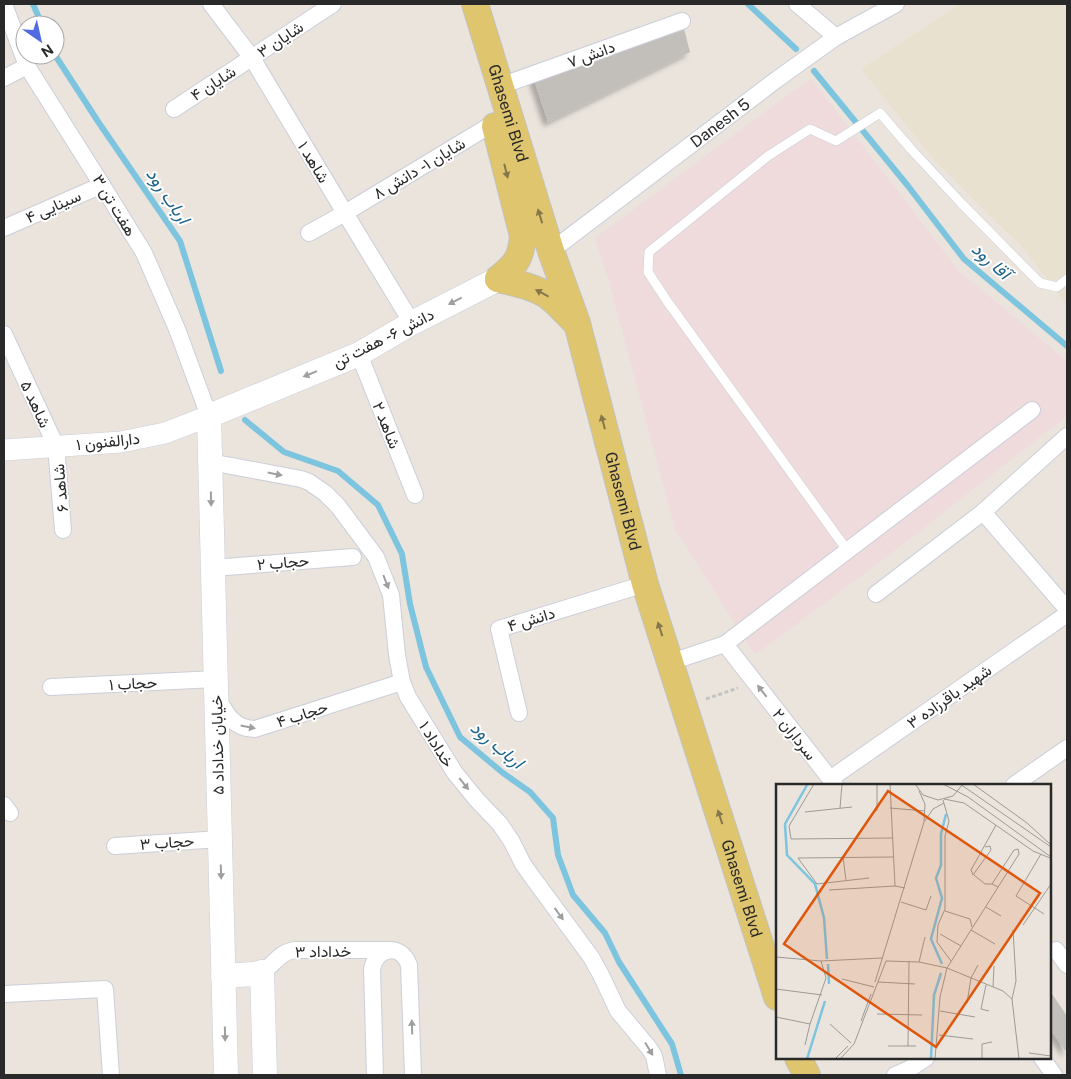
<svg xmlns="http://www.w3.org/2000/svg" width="1071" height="1079" font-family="'Public Sans',Vazirmatn,sans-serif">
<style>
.education{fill:#e9e1cf}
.medical{fill:#efdbdc}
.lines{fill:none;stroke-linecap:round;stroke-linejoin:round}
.stream{stroke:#7dc4df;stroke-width:6}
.building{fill:#c2beb9;filter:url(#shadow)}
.service-casing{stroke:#ccced9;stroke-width:10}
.minor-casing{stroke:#ccced9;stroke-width:18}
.tertiary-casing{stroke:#ccced9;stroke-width:22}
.secondary-casing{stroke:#ccced9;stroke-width:25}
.primary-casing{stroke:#c3c3c3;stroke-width:28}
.path{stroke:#c3c3c3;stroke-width:3;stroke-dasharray:4 2.5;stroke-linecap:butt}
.service{stroke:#fff;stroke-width:9}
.minor{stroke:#fff;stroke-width:16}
.tertiary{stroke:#fff;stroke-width:21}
.secondary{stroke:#fff;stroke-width:24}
.primary{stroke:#dfc56d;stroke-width:26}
.oneway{fill:#84774b}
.oneway2{fill:#9f9f9f}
.labels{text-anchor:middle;stroke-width:4;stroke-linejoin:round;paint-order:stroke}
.street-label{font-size:16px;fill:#292929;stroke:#fff}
.water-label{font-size:18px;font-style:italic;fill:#1e6389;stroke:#fff}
.inset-river{fill:none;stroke:#7dc4df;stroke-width:2.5}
.inset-road{fill:none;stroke:#9d9995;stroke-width:1}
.view{fill:#de570d;fill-opacity:0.15;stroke:#de570d;stroke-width:2.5}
.inset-edge{fill:none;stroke:#292929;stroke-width:2.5}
</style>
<defs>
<filter id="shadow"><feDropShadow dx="-4.5" dy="4.5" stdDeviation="2.5" flood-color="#0004"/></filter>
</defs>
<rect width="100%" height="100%" fill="#eae4dd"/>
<!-- education -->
<path class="education" d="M959,4H1067V306L1026,251L935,161L861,69Z"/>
<!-- medical -->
<path class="medical" d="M811,78L959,271L1067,361V416L880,562L755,655L675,529L610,285L595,238Z"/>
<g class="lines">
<!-- stream -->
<g class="stream">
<path d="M33,4L42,25"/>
<path d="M748,4L796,49"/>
<path d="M55,55L99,123L180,241L221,371"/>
<path d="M814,71L908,186L964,259L1067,346"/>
<path d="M245,420L284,452L338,471L378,505L402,554L410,604L426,667L460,737L503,773L530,792L553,818L558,855L573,895L605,933L619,962L672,1044L681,1075"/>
</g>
</g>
<!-- building -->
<g class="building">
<path d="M682,21L690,52L548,122L532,74Z"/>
<path d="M1050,991L1067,1016V1053L1050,1029Z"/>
</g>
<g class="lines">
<defs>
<path id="service" d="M847,550L667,301L648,272L649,252L768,156L810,129L836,141L880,113L910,148L962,204L1040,283L1057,287L1067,279"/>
<g id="minor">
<path d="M4,4L27,66L102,185L144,253L177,329L209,416"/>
<path d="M211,4L252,58L345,213L412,323"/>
<path d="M797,4L836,37"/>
<path d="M4,78L27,66"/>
<path d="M500,86L682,21"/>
<path d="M174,109L333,4"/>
<path d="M4,228L102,185"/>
<path d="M309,233L345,213L494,123"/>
<path id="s1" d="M551,251L776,80L836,37L896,4"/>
<path d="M4,334L56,446L63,530"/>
<path d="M359,354L415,495"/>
<path d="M210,462L301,479L309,482L325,493L338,506L376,557L391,595L397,655L402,682L408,697L455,773L477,800L500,824L512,842L523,864L530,874L591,957L601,975L618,1011L649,1048L654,1056L658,1075"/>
<path d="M983,512L1067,609"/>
<path d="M213,568L353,557"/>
<path d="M876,594L983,512L1067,436"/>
<path d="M725,644L835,785"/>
<path d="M671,662L725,644L1032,410"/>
<path d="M51,687L216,679"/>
<path d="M217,697C226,714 234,729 255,729L402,682"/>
<path d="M519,713L499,629L645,584"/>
<path d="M830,779L1067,614"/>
<path d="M1014,785L1067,748"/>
<path d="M4,805L10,813"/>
<path d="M115,846L220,839"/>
<path d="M1056,950L1067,965"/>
<path d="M262,972C276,963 278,953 295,950H389"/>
<path d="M4,994L105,989L111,1075"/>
<path d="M1042,1058L1054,1075"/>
<path d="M375,1075L372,969C376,947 401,943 409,965L413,1075"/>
<path d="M895,1075L909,1069L926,1058"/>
</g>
<path id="tertiary" d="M4,450L121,442L165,433L209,416"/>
<g id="secondary">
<path d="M223,976L254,974L262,972L265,1075"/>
<path d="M226,1075L209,416L359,354L412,323L498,279"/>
</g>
<g id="primary">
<path id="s2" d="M475,4L551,251L577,323L645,584L777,997"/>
<path d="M495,126L523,236C521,259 516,264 498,279"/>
<path d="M498,279C515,283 533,286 548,296C557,303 566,313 574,321"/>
<path d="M798,1058L807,1075"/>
</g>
</defs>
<!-- service casing -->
<use href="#service" class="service-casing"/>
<!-- minor casing -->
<use href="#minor" class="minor-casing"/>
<!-- tertiary casing -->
<use href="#tertiary" class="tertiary-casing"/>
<!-- secondary casing -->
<use href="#secondary" class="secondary-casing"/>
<!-- primary casing -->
<use href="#primary" class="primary-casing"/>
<!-- path -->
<path class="path" d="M706,699L738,688"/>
<!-- service -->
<use href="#service" class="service"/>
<!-- minor -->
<use href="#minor" class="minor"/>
<!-- tertiary -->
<use href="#tertiary" class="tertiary"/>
<!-- secondary -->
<use href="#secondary" class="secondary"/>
<!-- primary -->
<use href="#primary" class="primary"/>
</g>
<!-- one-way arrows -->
<defs><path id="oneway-solid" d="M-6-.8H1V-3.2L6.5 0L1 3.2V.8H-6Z" transform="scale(1.25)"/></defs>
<g class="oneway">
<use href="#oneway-solid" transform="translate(506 171) rotate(76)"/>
<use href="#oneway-solid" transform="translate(540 216) rotate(-107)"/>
<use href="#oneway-solid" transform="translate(542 293) rotate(-152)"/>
<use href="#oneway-solid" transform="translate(603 422) rotate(-105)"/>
<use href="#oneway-solid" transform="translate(660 629) rotate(-108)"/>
<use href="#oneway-solid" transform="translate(720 817) rotate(-108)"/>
</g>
<g class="oneway2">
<use href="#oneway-solid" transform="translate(455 301) rotate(153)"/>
<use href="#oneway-solid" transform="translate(310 374) rotate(158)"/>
<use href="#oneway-solid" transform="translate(275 474) rotate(11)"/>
<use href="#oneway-solid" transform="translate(211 499) rotate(89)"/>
<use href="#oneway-solid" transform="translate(386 582) rotate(69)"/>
<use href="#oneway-solid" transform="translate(762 691) rotate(-128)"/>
<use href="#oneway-solid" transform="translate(248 727) rotate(11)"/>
<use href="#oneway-solid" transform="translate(464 784) rotate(51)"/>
<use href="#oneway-solid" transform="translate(221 872) rotate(88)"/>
<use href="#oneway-solid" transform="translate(559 914) rotate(54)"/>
<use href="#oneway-solid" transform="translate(412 1027) rotate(-92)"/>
<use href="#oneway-solid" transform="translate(225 1034) rotate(89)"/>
<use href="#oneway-solid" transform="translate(649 1049) rotate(59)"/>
</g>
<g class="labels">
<!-- street labels -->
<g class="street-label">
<text transform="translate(280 39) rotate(-34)" y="6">شایان ۳</text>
<text transform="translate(591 54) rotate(-20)" y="6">دانش ۷</text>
<text transform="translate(213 83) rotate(-33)" y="6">شایان ۴</text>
<text dy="6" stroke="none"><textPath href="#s2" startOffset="114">Ghasemi Blvd</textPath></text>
<text dy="6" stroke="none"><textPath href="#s1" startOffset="212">Danesh 5</textPath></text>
<text transform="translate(314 162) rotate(59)" y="6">شاهد ۱</text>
<text transform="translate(419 168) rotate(-31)" y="6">شایان ۱ - دانش ۸</text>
<text transform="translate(115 205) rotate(59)" y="6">هفت تن ۳</text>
<text transform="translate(53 206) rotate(-24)" y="6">سینایی ۴</text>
<text transform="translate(383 338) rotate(-27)" y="6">دانش ۶ - هفت تن</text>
<text transform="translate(36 404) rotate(65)" y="6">شاهد ۵</text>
<text transform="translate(387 425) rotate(68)" y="6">شاهد ۲</text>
<text transform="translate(108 441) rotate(-6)" y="6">دارالفنون ۱</text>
<text transform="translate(60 488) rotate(-95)" y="6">شاهد ۶</text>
<text dy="6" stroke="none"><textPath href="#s2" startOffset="519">Ghasemi Blvd</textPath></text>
<text transform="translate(283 562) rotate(-5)" y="6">حجاب ۲</text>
<text transform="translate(531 619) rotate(-17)" y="6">دانش ۴</text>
<text transform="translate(133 683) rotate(-3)" y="6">حجاب ۱</text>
<text transform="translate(949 696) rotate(-35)" y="6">شهید باقرزاده ۳</text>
<text transform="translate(302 714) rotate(-18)" y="6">حجاب ۴</text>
<text transform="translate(795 734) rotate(52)" y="6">سرداران ۲</text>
<text transform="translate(437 744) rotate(58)" y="6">خداداد ۱</text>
<text transform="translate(217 745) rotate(-91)" y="6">خیابان خداداد ۵</text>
<text transform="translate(167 842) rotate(-4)" y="6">حجاب ۳</text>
<text dy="6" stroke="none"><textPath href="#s2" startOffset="924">Ghasemi Blvd</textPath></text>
<text transform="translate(323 951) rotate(-1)" y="6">خداداد ۳</text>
</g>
<!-- water labels -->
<g class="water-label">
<text transform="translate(168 196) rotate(56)" y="6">ارباب رود</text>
<text transform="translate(991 261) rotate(42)" y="6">آقا رود</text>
<text transform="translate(497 745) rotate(40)" y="6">ارباب رود</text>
</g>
</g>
<!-- overview -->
<g transform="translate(776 784)">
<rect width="275" height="275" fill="#eae4dd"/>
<path class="inset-river" d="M31,1L9,40L11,71L39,100L48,134L51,175M52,180L53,200M166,180L155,155L166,114L160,94L165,81V50L170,30M31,275L49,217M155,275L158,211L165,189"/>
<path class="inset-road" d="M38,0L13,42L15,55L116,54M101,0V27M114,0L119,102M139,0L147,11L162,16L177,12L187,0M167,0L192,13L275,73M184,0L275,63M197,0L251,39L274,60M168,15L188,19L257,67L274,74M167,16L173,37L169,52V125L162,141L161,158L175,177M64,24L66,0M114,24L149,27M29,28L76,23M149,37L157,25L168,19M209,63L214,62L215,66L197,91L195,86L220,41M265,70L240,112L268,130M67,73L70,96M22,74L117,73M22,74L41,100L93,94M198,91L209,100H216M53,106L119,102L129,104M125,118L150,126L155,112M210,123L225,132M169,127L194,135L196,143M247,141L275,100M195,146L219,160M237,146L240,197L236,215L243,275M164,150L185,162M0,173L45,177L106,174M143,178L149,153M66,195L98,203M99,198L148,38L149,20L143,7M102,198L139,200M210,201L205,225L213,227M217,203L218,182M0,205L46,211M191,219L195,194L202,181M164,227L199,233M101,230L146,231M0,233L34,240L50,194L45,177M85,237L95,210M54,240L75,259M163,251L197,255M29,261L34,240M112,262H140M132,262L133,177M253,269L275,272M59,275L72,262M64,275L78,260L110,177L143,178L171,184L243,70L242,65L238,66L216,100L222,103M159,275L164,213L171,184L227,207L236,215M206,275V260L216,258"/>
<path class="view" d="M112,7L264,109L160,263L8,160Z"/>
<rect width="275" height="275" class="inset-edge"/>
</g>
<!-- border -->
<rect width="1071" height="1079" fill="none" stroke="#292929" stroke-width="10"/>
<!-- north arrow -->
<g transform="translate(40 40) rotate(146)"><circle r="24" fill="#ffffff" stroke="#a9a9a9"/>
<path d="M0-4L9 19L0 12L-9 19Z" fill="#516be3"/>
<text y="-8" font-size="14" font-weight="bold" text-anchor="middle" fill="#292929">N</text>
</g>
</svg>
